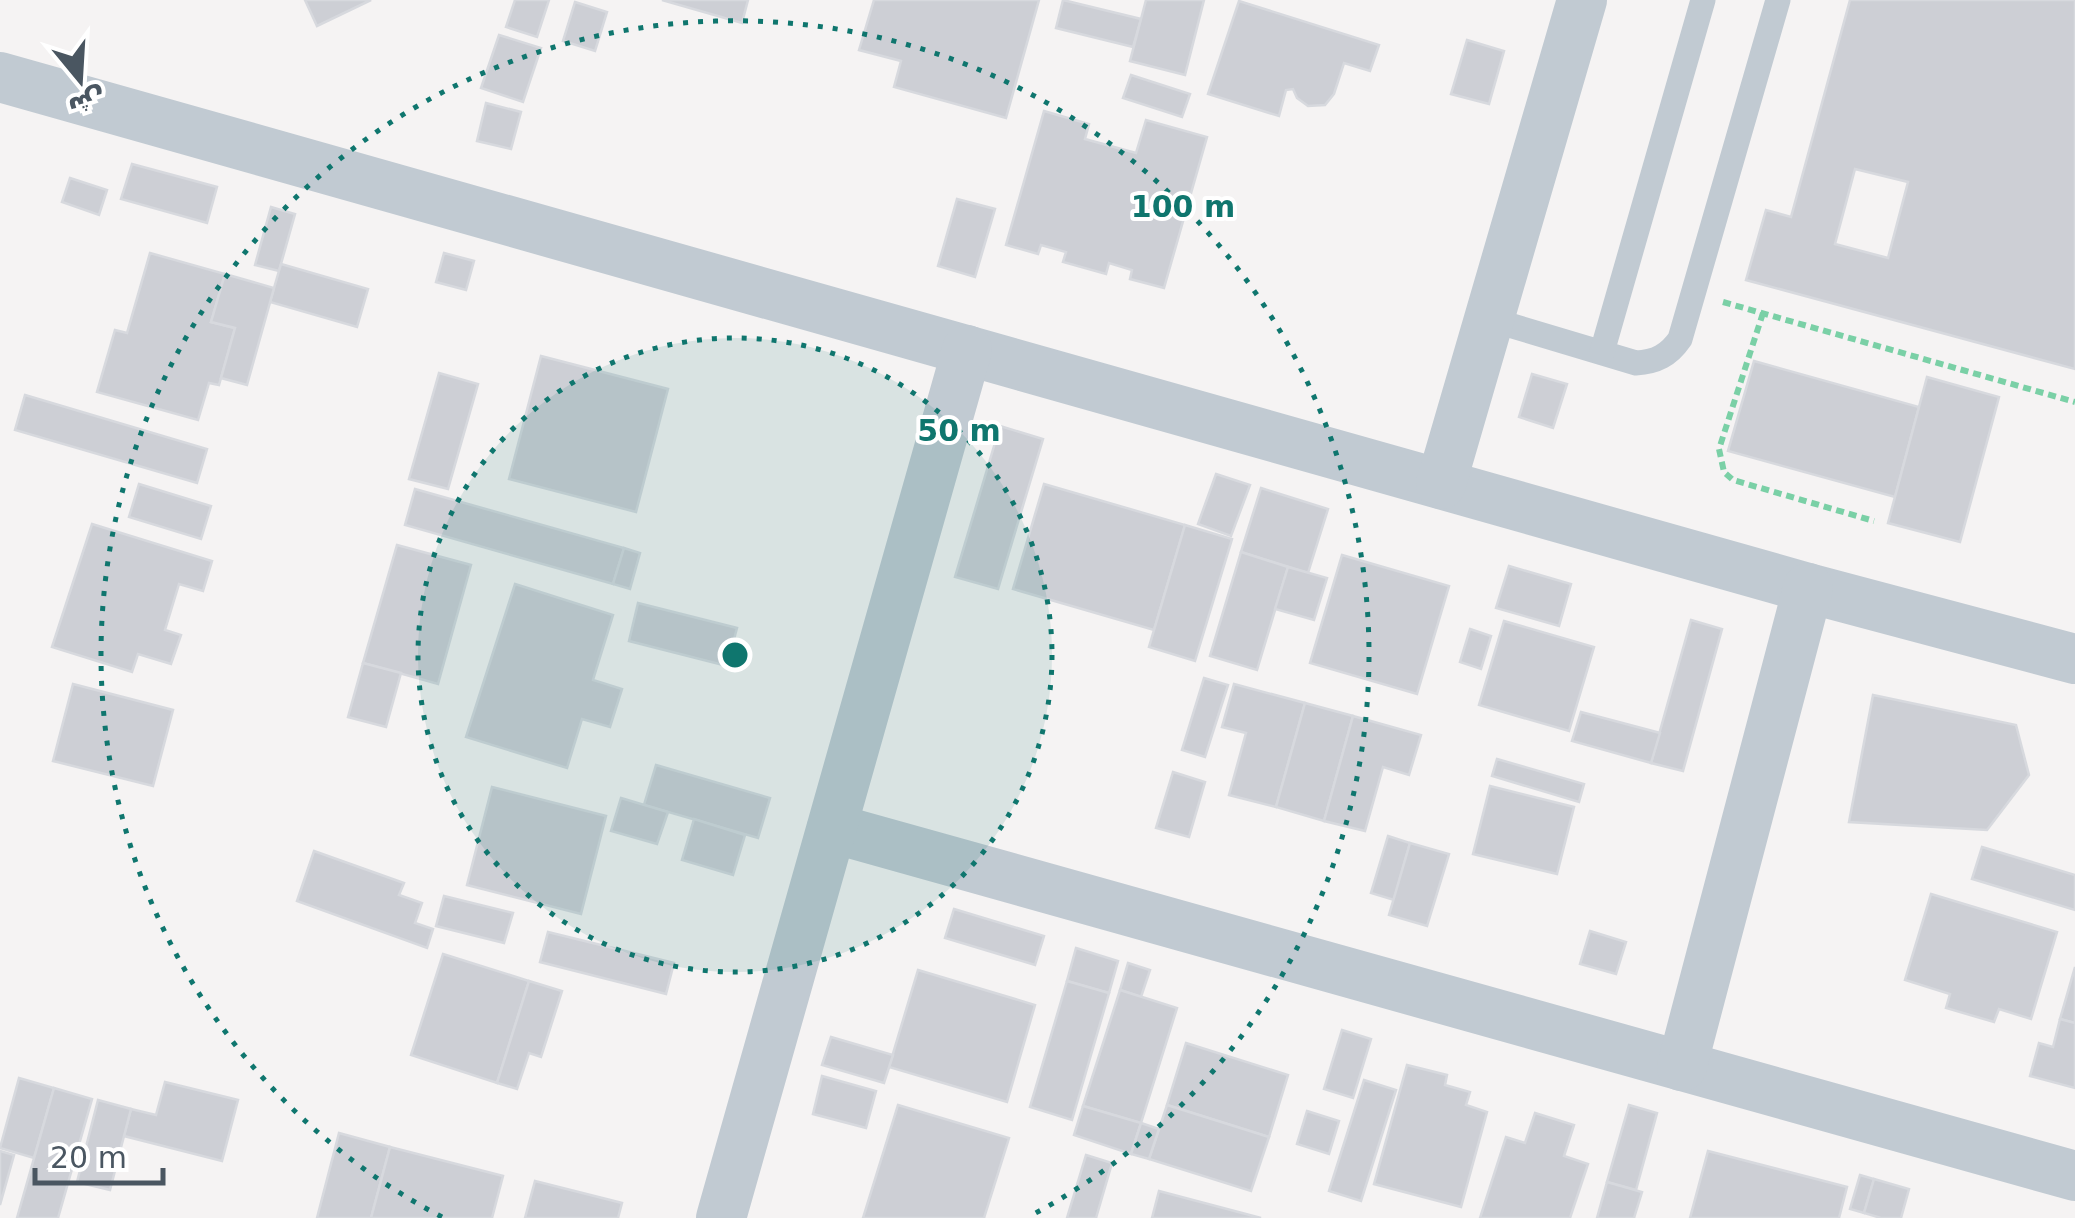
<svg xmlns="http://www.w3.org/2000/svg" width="2075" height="1218" font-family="'DejaVu Sans','Noto Naskh Arabic',sans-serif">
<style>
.building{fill:#cdcfd5;stroke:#d7d9de;stroke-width:2.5;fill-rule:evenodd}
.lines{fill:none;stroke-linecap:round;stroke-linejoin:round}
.path{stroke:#7ad0a6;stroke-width:6;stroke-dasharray:8 5;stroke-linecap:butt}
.service{stroke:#c1cad2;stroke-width:25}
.minor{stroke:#c1cad2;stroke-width:50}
.ring{fill:none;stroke:#0f766e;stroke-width:5;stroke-dasharray:5 10}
.centre{fill:#0f766e;stroke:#fff;stroke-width:5}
.ring-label{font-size:30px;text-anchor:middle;font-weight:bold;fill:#0f766e;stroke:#fff;stroke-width:8;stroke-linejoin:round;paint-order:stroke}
</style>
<rect width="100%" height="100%" fill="#f5f3f3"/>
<!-- building -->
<g class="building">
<path d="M305,0H371L317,26Z"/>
<path d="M515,0H549L537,37L506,27Z"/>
<path d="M662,0H748L742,23Z"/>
<path d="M874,0H1039L1006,118L894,87L901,61L859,50Z"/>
<path d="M1063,0L1141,19L1133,47L1056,28Z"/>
<path d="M1146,0H1204L1185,75L1130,61Z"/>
<path d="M1850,0H2075V369L1746,280L1766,210L1791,217ZM1855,169L1908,182L1888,258L1835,244Z"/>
<path d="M1239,1L1379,45L1370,71L1344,63L1334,94L1325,105L1308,106L1297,98L1293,89L1286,90L1279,116L1208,94Z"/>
<path d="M575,2L607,12L595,51L563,41Z"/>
<path d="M499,35L541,48L523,102L481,88Z"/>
<path d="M1467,40L1504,51L1489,104L1451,94Z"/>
<path d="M1131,75L1190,94L1182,117L1123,98Z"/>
<path d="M486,103L521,112L511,149L477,141Z"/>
<path d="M1044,111L1089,124L1085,139L1136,153L1146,120L1207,137L1164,288L1130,279L1132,270L1109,263L1106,274L1063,262L1066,252L1041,245L1038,254L1006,245Z"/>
<path d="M132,164L217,187L207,223L121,199Z"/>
<path d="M70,178L107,190L99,215L62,202Z"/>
<path d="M957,199L995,209L975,277L938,266Z"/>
<path d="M271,207L295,214L279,271L255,265Z"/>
<path d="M150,253L225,274L211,322L235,328L219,385L209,383L198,420L97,392L115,330L127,333Z"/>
<path d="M444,253L474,261L466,290L436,282Z"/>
<path d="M281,264L368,289L357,327L270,302Z"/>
<path d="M225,274L274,288L247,385L221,378L235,328L211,322Z"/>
<path d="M541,356L668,389L636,512L509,479Z"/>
<path d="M1754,361L1919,407L1895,497L1728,451Z"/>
<path d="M439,373L478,384L448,489L409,479Z"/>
<path d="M1532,374L1567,384L1553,428L1519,417Z"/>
<path d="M1927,377L1999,397L1960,542L1888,523Z"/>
<path d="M25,395L207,449L197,483L15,430Z"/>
<path d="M1000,426L1043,439L998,589L955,577Z"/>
<path d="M1216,474L1250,485L1231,536L1198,524Z"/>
<path d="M139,484L211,506L201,539L129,517Z"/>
<path d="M1044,484L1185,525L1154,630L1013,589Z"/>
<path d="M1261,488L1328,509L1308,573L1241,552Z"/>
<path d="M415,489L624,548L613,584L405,525Z"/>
<path d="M92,524L212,561L203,591L179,584L165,630L181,635L171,664L138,654L132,672L52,647Z"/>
<path d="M1185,525L1232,539L1195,661L1149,647Z"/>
<path d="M397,545L471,565L438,684L363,663Z"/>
<path d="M624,548L640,553L630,589L613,584Z"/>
<path d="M1241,552L1288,567L1257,670L1210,656Z"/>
<path d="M1342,555L1449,586L1417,694L1310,663Z"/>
<path d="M1509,566L1571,584L1559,626L1496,608Z"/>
<path d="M1288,567L1327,578L1314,620L1275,609Z"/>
<path d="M515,584L613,615L593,680L622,689L610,727L582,719L567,768L466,737Z"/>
<path d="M638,603L737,628L727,666L629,641Z"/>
<path d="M1691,620L1722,629L1683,771L1651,763Z"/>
<path d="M1504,621L1594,647L1569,731L1479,705Z"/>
<path d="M1470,629L1491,636L1481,669L1460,662Z"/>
<path d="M363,663L401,673L386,727L348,717Z"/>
<path d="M1204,678L1228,685L1205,757L1182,750Z"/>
<path d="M73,684L173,710L153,786L53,761Z"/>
<path d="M1234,684L1305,703L1276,807L1229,795L1246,733L1222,727Z"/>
<path d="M1873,695L2016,725L2029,775L1987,830L1849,822Z"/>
<path d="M1305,703L1353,716L1324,821L1276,807Z"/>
<path d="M1581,712L1660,733L1651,763L1572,741Z"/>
<path d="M1353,716L1421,735L1409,775L1383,767L1365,831L1324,821Z"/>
<path d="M1497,759L1584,784L1579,802L1492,776Z"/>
<path d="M656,765L770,798L758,838L644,805Z"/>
<path d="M1173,772L1205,782L1189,837L1156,828Z"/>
<path d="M1490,786L1574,807L1557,874L1473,854Z"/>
<path d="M492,787L606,816L581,914L467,885Z"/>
<path d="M621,798L668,812L657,844L611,831Z"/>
<path d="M694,819L745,835L733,875L682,860Z"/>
<path d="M1388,836L1410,843L1394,900L1371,893Z"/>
<path d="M1410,843L1449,854L1427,926L1389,915Z"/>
<path d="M1982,847L2075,875V910L1972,879Z"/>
<path d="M314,851L404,883L399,895L422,903L415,923L433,929L427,948L297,901Z"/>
<path d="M1931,894L2057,932L2031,1019L1999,1009L1994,1022L1946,1008L1950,994L1905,980Z"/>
<path d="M444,896L513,913L504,943L436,926Z"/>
<path d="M954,909L1044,936L1035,965L945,938Z"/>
<path d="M1590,931L1626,942L1616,974L1580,964Z"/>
<path d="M548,932L674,963L666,994L540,962Z"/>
<path d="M1076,948L1118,961L1109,993L1067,981Z"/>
<path d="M443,954L529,981L497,1083L411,1055Z"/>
<path d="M1128,963L1150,970L1141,997L1120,990Z"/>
<path d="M2075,967V1023L2060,1019Z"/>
<path d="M918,970L1035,1005L1007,1102L889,1067Z"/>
<path d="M529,981L562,991L541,1057L529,1053L517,1089L497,1083Z"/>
<path d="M1067,981L1109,993L1072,1120L1030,1107Z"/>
<path d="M1120,990L1177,1008L1141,1123L1083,1106Z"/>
<path d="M2060,1019L2075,1023V1088L2030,1076L2039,1043L2053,1047Z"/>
<path d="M1342,1030L1371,1039L1353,1098L1324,1089Z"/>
<path d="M831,1037L893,1055L884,1083L822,1065Z"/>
<path d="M1186,1043L1288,1075L1269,1137L1167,1105Z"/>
<path d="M1407,1065L1447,1075L1445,1085L1470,1092L1466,1105L1487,1112L1461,1207L1374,1184Z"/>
<path d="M822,1076L876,1091L866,1128L813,1114Z"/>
<path d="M19,1078L54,1088L34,1158L0,1148Z"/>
<path d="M1364,1080L1396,1090L1361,1201L1329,1191Z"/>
<path d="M165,1082L238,1100L222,1161L124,1136L131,1109L156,1115Z"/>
<path d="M54,1088L92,1099L58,1218H17Z"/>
<path d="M98,1100L131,1109L110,1190L77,1182Z"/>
<path d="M898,1105L1009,1138L984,1218H863Z"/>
<path d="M1167,1105L1269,1137L1251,1191L1149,1159Z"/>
<path d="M1629,1105L1657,1113L1636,1190L1607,1182Z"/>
<path d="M1083,1106L1141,1123L1131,1154L1074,1135Z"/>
<path d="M1307,1111L1339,1121L1329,1154L1297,1144Z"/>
<path d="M1535,1113L1574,1125L1564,1156L1588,1164L1570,1218H1480L1506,1137L1525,1143Z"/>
<path d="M1141,1123L1159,1129L1149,1159L1131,1154Z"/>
<path d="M339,1133L390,1147L371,1218H317Z"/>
<path d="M390,1147L503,1176L492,1218H371Z"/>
<path d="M0,1151L14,1155L0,1205Z"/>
<path d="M1708,1151L1847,1187L1839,1218H1690Z"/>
<path d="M1086,1155L1112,1163L1096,1218H1067Z"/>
<path d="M1860,1175L1874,1179L1864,1213L1850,1209Z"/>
<path d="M1874,1179L1909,1189L1901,1218H1881L1864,1213Z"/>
<path d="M535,1181L622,1203L618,1218H525Z"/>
<path d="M1607,1182L1642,1192L1634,1218H1597Z"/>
<path d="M1159,1191L1261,1218H1152Z"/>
</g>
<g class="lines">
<!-- path -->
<g class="path">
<path d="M1723,302L2075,402"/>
<path d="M1763,313L1719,449L1724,472L1733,480L1874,521"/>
</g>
<!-- service -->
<g class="service">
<path d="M1489,319L1636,363C1656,362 1669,355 1680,339L1778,0"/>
<path d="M1602,352L1703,0"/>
</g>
<!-- minor -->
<g class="minor">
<path d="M0,77L1808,588L2075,659"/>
<path d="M1441,484L1582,0"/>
<path d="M832,828L2075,1176"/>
<path d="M1682,1066L1808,588"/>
<path d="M721,1218L967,350"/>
</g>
</g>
<!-- distance rings -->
<circle cx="735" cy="655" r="317" fill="#0f766e" fill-opacity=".12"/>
<g class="ring">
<circle cx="735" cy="655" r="317"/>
<path d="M442 1217A634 634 0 1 1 1028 1217"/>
</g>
<circle cx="735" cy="655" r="15" class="centre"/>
<g class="ring-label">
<text x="1183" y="217">100 m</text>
<text x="959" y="441">50 m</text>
</g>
<!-- north arrow -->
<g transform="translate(80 80) rotate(162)" stroke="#ffffff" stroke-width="8" paint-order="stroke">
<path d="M0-8L18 38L0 25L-18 38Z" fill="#4a5661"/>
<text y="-15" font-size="28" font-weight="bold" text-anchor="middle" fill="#4a5661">ش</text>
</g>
<!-- scale -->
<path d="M35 1168v15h128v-15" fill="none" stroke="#4a5661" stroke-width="5"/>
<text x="50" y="1168" font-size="30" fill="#4a5661" stroke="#ffffff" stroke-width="8" paint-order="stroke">20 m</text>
</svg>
